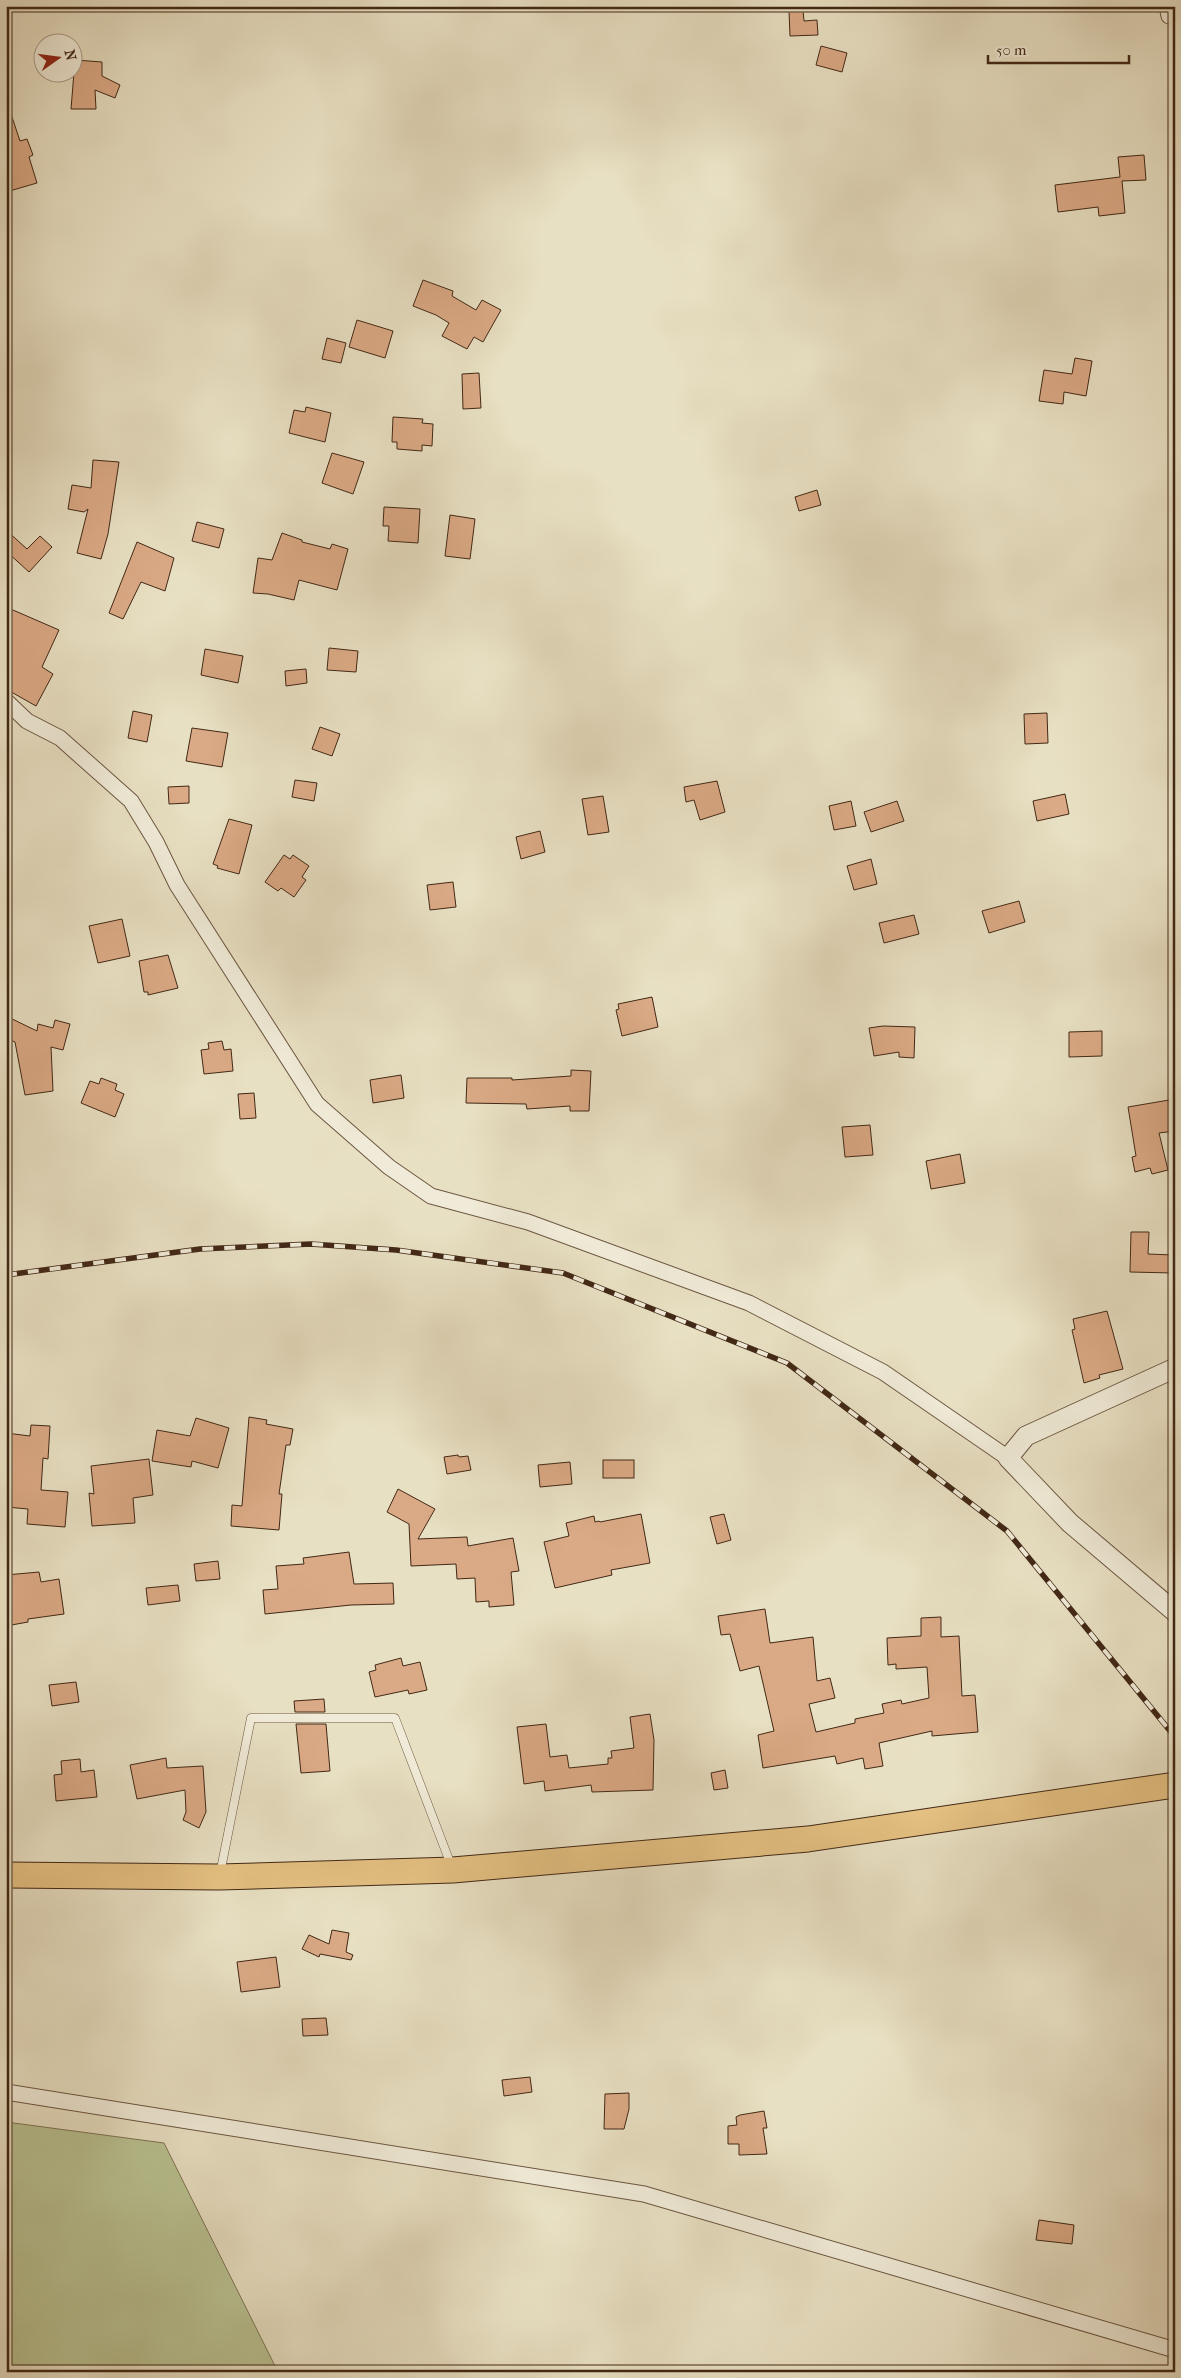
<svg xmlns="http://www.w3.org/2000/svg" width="1181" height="2378" font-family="'IM FELL French Canon',serif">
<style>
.green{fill:#b9c192;stroke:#7e7454}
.building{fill:#daa985;stroke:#422816}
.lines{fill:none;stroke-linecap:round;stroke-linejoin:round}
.service-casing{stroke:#6c5641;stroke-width:9}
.minor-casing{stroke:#6c5641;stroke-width:17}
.tertiary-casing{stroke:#6c5641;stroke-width:21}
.trunk-casing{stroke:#422816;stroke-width:27}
.service{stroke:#f0ebd8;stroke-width:8}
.minor{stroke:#f0ebd8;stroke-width:15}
.tertiary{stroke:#f0ebd8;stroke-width:19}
.trunk{stroke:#e4c082;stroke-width:25}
.rail-casing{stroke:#422816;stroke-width:5.5}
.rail{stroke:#f0ebd8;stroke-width:4;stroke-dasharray:11;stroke-linecap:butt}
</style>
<rect width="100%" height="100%" fill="#e8e0c3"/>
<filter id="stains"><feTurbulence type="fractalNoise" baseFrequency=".004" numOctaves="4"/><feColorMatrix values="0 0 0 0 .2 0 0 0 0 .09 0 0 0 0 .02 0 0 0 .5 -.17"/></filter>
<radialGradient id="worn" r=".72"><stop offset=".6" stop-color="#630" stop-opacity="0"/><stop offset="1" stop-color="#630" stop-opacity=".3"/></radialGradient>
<!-- green -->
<path class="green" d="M6,2122L164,2143L278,2372H6Z"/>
<!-- building -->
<g class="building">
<path d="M803,10L804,21L817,20L818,35L790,36L789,11Z"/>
<path d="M821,46L847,53L842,72L816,65Z"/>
<path d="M75,60L102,62V76L120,85L115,98L95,90L96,109H71Z"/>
<path d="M9,108L20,141L27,139L33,155L29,157L37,183L6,192V109Z"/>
<path d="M1144,155L1146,180L1122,181L1125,213L1099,216L1098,207L1058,212L1055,185L1120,177L1118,157Z"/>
<path d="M423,280L453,291L452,296L476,310L482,300L501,310L483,342L474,337L467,349L442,336L449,323L436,315L413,306Z"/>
<path d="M357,320L393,331L385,358L349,347Z"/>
<path d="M327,338L346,343L341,363L322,359Z"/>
<path d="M1075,358L1092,361L1086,396L1064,392L1063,404L1039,401L1044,370L1072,374Z"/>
<path d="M479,373L481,408L463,409L462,374Z"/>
<path d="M306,407L331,413L325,442L289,433L294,410L305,412Z"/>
<path d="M393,417L423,419L422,423L433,424L432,446L422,445V451L397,449V442H392Z"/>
<path d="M332,453L364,462L353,494L322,483Z"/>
<path d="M93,460L119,462L108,534L101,559L77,553L88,509L84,512L68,509L72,485L91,488Z"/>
<path d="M817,490L821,505L799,511L795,497Z"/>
<path d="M384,507L420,509L418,543L388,541L389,526H383Z"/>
<path d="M450,515L475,519L470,559L445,556Z"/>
<path d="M197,522L224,529L219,548L192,541Z"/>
<path d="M6,530L27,549L40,536L52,547L29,572L6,551Z"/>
<path d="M282,533L302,540V542L330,549L332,544L348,549L337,590L299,580L294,600L268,594L253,593L258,558L272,560Z"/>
<path d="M137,542L174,558L165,591L141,582L123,619L109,613Z"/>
<path d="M6,607L59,630L42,667L53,674L36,706L6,689Z"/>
<path d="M329,648L358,651L356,672L327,670Z"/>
<path d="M205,649L243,656L238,683L201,675Z"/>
<path d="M306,669L307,683L286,686L285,671Z"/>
<path d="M133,711L152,715L147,742L128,738Z"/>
<path d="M1047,713L1048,743L1025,744L1024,714Z"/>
<path d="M320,727L340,734L332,756L312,749Z"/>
<path d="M192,728L228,733L222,767L186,761Z"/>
<path d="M295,780L317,783L314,801L292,797Z"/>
<path d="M717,781L725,812L700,820L694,800L686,802L684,787Z"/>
<path d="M189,786V803L169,804L168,787Z"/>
<path d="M1065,794L1069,814L1037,821L1033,801Z"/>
<path d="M603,796L609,832L588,835L582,799Z"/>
<path d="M851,801L856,826L834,830L829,806Z"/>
<path d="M897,801L904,821L871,832L864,812Z"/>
<path d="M229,819L252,825L239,874L217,868L218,866L213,864Z"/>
<path d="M540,831L545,852L521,859L516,837Z"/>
<path d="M284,855L290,859L293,855L309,866L302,877L306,880L294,897L281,888L278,891L265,882Z"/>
<path d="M871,859L877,884L854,890L847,866Z"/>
<path d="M453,882L456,907L430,910L427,885Z"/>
<path d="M1019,901L1025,922L989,933L982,911Z"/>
<path d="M914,915L919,934L884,943L879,923Z"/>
<path d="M122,919L130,956L98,963L89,926Z"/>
<path d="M168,955L178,988L148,995V992H144L139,961Z"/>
<path d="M652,997L658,1027L622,1036L616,1010L619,1009L618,1004Z"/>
<path d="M6,1016L37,1031L38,1024L53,1028L55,1020L70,1024L63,1050L51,1047L53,1091L25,1095L15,1042L6,1038Z"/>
<path d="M883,1026L915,1027L914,1058L899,1057V1052L874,1056L869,1028Z"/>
<path d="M1102,1031V1056L1069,1057V1032Z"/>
<path d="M222,1041L224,1050L231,1049L233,1071L204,1074L201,1050L209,1049L208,1043Z"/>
<path d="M571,1070L591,1071L589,1111H570V1106L527,1109L526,1104L466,1103L467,1078H512V1080L571,1076Z"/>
<path d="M401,1075L404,1098L373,1103L370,1080Z"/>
<path d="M101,1078L117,1084L115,1090L124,1094L115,1117L81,1103L90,1081L99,1084Z"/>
<path d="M254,1093L256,1118L240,1119L238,1094Z"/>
<path d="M1175,1099V1131L1159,1133L1168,1170L1152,1174L1150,1168L1135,1172L1132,1157L1136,1156L1128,1107Z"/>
<path d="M870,1125L873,1155L845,1157L842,1127Z"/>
<path d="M960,1154L965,1183L931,1189L926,1161Z"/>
<path d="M1131,1232H1149L1148,1254L1173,1255V1273L1130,1272Z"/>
<path d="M1107,1311L1123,1369L1099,1375L1100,1378L1084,1383L1072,1330L1075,1329L1073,1319Z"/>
<path d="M249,1417L267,1420L266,1424L293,1429L290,1445H286L279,1494H282L279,1530L231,1526L232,1505L242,1506Z"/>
<path d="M196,1418L229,1428L218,1468L192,1461L191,1467L152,1461L157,1430L190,1436Z"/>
<path d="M31,1425L50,1426L48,1459L43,1458L41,1490L68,1492L65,1527L27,1524L28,1509L6,1507V1433L30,1436Z"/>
<path d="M458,1455L459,1457L468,1456L471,1470L447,1474L444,1457Z"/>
<path d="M149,1459L153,1495L133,1498L135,1523L92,1526L89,1493L94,1494L91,1466Z"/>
<rect x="603" y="1460" width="31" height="18"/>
<path d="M570,1462L572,1484L540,1487L538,1465Z"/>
<path d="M398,1489L435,1509L418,1539L467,1537L468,1546L513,1538L519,1571L511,1572L514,1605L489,1607V1601L476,1602L475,1578L457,1579L456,1564L411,1566L409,1524L387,1512Z"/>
<path d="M641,1514L650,1563L611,1570L612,1575L555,1588L544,1542L569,1536L566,1523L594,1516L595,1522L599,1521L600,1522Z"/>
<path d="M724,1514L731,1540L717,1544L710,1517Z"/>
<path d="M349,1552L354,1584L393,1583L394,1604L351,1605L265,1614L263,1590L278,1589L276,1566L304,1564L303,1558Z"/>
<path d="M218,1561L220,1579L196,1581L194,1564Z"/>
<path d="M39,1572L41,1582L59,1579L64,1614L28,1619V1622L6,1626V1575Z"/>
<path d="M178,1585L180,1601L148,1605L146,1588Z"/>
<path d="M765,1609L770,1643L813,1637L817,1681L830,1678L835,1698L809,1704L816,1732L855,1723V1719L884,1713L882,1704L901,1700L902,1704L929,1698L927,1667L896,1669V1664L888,1665L887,1638L921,1636V1618L941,1617V1637L959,1636L962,1696L975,1695L978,1732L932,1736V1731L879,1743L883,1766L865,1769L863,1758L837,1764L835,1756L763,1768L758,1735L774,1731L759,1666L740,1671L730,1634L721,1635L718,1616Z"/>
<path d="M401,1658L403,1666L420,1662L427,1690L409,1694L408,1690L375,1697L369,1672L376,1670L375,1665Z"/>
<path d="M76,1682L79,1702L52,1706L49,1685Z"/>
<path d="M324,1699L325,1712H295L294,1701Z"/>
<path d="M650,1714L654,1740L653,1790L592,1792L591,1785L545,1791L544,1781L524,1784L517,1727L546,1724L550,1757L567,1755L569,1768L608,1764V1758H612L611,1751L634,1748L630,1717Z"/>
<path d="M296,1724H326L330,1771L301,1773Z"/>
<path d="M166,1758L167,1768L203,1766L206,1812L199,1828L183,1820L186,1812L185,1790L137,1799L130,1765Z"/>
<path d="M80,1759L81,1772L94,1770L97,1797L56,1801L54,1775L62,1774L61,1761Z"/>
<path d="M725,1770L728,1788L714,1790L711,1773Z"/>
<path d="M332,1930L349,1933L346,1952L353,1955L351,1960L320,1954L319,1957L302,1949L309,1935L329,1944Z"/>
<path d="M276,1957L280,1987L241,1992L237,1962Z"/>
<path d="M326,2018L328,2035L303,2036L302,2019Z"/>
<path d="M530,2077L532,2092L504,2096L502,2080Z"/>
<path d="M629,2093V2109L624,2129H604L605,2094Z"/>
<path d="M764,2111L767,2128H763L767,2154L739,2155V2144H728V2126L737,2125L736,2117L740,2115Z"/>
<path d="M1039,2220L1074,2225L1072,2244L1036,2240Z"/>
</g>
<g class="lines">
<defs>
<path id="service" d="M220,1874L251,1718H395L451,1865"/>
<g id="minor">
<path d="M1167,6L1169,16"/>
<path d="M6,701L27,721L60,738L131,801L156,842L177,885L317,1104L389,1167L431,1196L528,1222L749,1303L883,1372L1008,1458"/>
<path d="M6,2092L644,2194L1175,2350"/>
</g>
<path id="tertiary" d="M1175,1368L1026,1436L1008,1458L1070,1523L1175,1612"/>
<path id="trunk" d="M6,1875L219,1877L453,1870L808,1839L1175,1785"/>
</defs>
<!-- service casing -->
<use href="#service" class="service-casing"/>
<!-- minor casing -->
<use href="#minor" class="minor-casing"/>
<!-- tertiary casing -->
<use href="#tertiary" class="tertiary-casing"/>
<!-- trunk casing -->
<use href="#trunk" class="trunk-casing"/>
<!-- service -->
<use href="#service" class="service"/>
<!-- minor -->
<use href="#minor" class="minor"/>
<!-- tertiary -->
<use href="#tertiary" class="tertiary"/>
<!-- trunk -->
<use href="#trunk" class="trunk"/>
<defs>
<path id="rail" d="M6,1275L200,1249L311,1244L396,1250L563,1273L787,1363L1007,1531L1175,1737"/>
</defs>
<!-- rail casing -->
<use href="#rail" class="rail-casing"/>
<!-- rail -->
<use href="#rail" class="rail"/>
</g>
<!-- margin -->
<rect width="1181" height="2378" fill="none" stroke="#e8e0c3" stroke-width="25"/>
<rect x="8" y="8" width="1166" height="2363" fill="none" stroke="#422816" stroke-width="2.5"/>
<rect x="12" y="12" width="1156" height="2353" fill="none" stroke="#422816"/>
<!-- north arrow -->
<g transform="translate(58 58) rotate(76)"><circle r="24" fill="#f0ebd8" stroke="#aa9d8a"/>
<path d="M0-4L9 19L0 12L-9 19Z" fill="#8f2418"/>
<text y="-8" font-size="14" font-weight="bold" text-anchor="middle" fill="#422816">N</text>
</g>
<!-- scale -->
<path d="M988 55v8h141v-8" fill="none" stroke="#422816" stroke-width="2.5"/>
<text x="996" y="55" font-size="15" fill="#422816" stroke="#f0ebd8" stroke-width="4" paint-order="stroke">50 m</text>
<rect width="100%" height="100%" filter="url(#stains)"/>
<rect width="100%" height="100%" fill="url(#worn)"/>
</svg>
